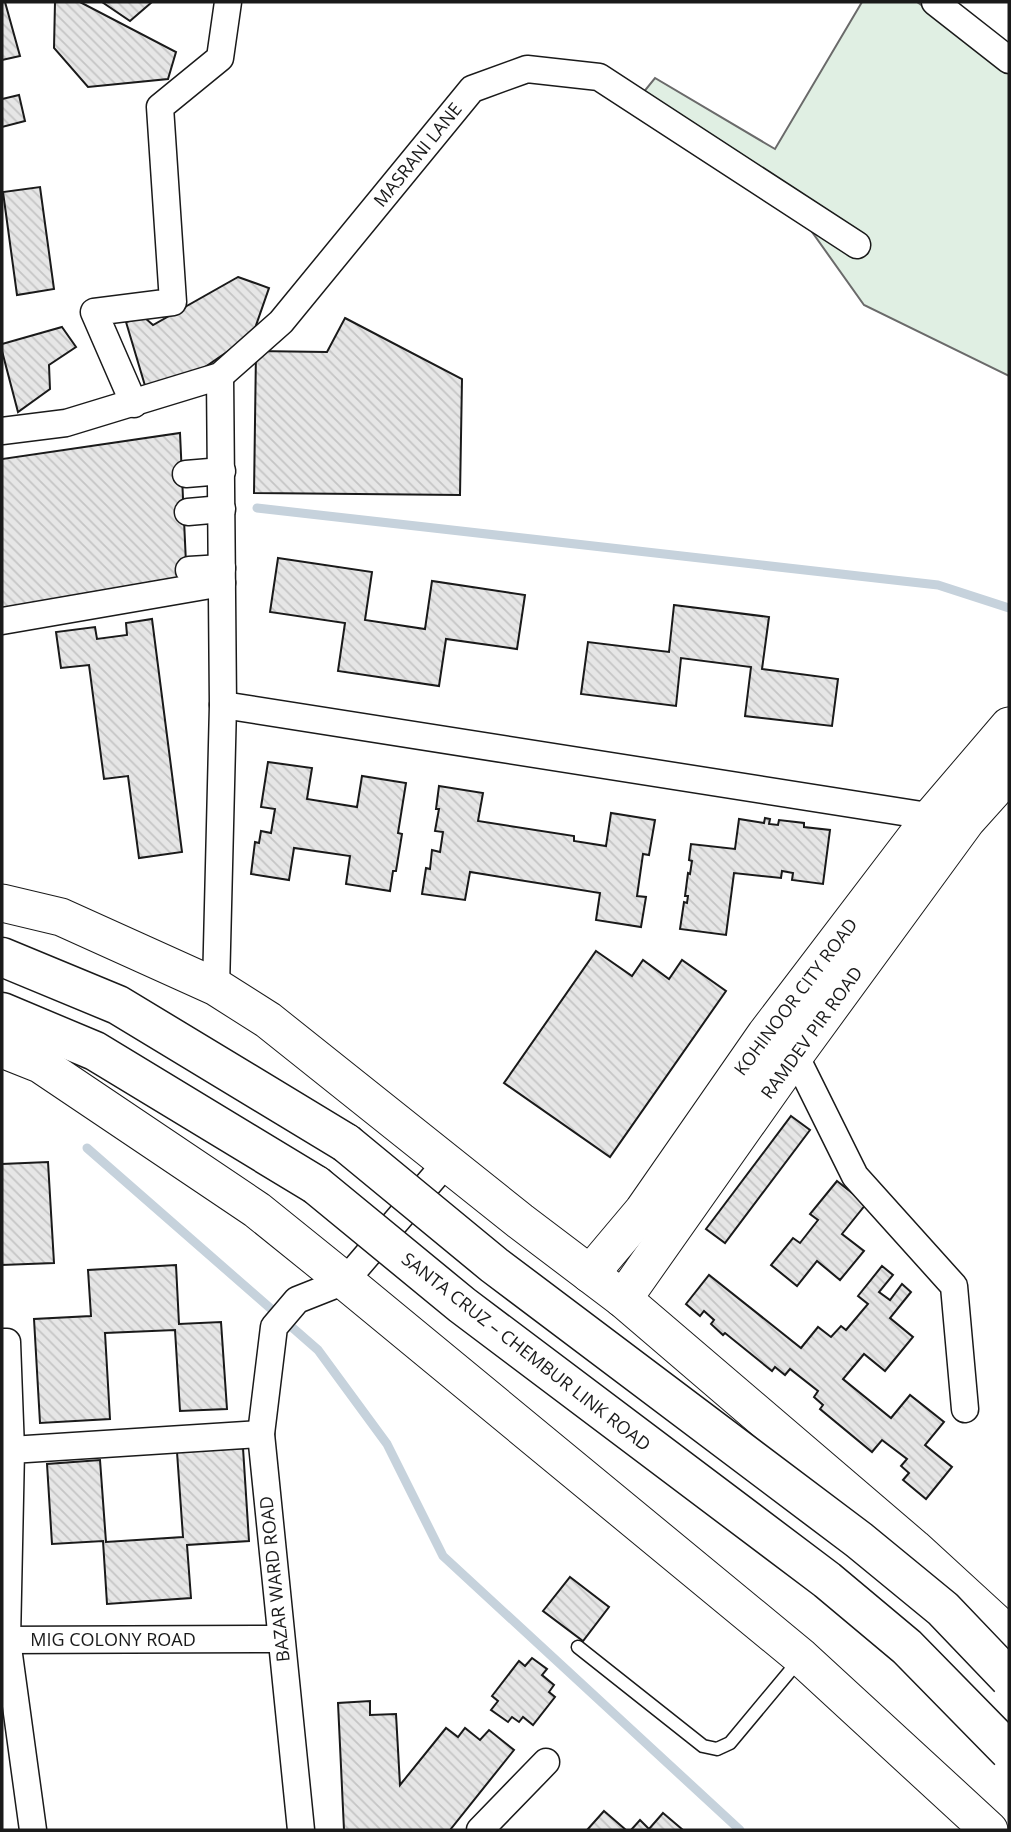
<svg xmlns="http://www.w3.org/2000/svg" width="1011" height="1832" font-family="'Open Sans',sans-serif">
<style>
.park{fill:#e0efe3;stroke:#6a6a6a;stroke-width:2}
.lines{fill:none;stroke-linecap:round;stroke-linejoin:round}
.stream{stroke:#c6d2dc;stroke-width:9}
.building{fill:url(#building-back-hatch);stroke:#1a1a1a;stroke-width:2}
.lane-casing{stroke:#1a1a1a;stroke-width:15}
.street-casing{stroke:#1a1a1a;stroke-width:29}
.secondary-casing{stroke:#1a1a1a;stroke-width:39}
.highway-casing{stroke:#1a1a1a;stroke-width:41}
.lane{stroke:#fff;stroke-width:12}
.street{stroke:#fff;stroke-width:26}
.secondary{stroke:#fff;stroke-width:37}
.highway{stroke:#fff;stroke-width:38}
.highway-bridge-casing{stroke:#1a1a1a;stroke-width:41;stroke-linecap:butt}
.highway-bridge{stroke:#fff;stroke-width:38}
.labels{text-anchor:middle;stroke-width:5;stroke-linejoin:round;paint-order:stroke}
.street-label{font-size:18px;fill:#1a1a1a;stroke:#fff}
</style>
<defs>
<pattern id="building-back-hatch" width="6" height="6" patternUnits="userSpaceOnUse" patternTransform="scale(1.75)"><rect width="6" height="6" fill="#e6e6e6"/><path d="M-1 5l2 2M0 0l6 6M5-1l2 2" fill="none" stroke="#c5c5c5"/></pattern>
</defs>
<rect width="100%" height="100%" fill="#fff"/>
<!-- park -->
<path class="park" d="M862,2H917L1009,68V376L864,305L790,201L638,99L655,78L775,149Z"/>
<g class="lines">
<!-- stream -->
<g class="stream">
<path d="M257,508L938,585L1009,608"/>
<path d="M87,1148L318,1350L387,1444L443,1556L740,1830"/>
</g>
</g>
<!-- building -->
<g class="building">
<path d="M2,2H5L20,56L2,60Z"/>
<path d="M55,2H80L176,52L168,79L88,87L54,48Z"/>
<path d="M102,2H152L130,21Z"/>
<path d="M19,95L25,121L2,127V99Z"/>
<path d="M40,187L54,289L17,295L3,192Z"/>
<path d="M238,277L269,288L253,334L192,376L146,389L126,322L144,317L153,325Z"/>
<path d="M345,318L462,379L460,495L254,493L256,351L327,352Z"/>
<path d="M62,327L76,347L49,365L50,389L18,412L2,351V344Z"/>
<path d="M180,433L187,585L2,610V459Z"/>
<path d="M278,558L372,572L365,620L425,629L432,581L525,595L517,649L446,639L439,686L338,671L345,623L270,612Z"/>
<path d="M674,605L769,617L762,669L838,679L832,726L745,716L751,667L681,658L676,706L581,694L588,642L669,652Z"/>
<path d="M152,619L182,852L139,858L128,776L104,779L89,665L61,668L56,632L95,627L97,639L127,635L126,623Z"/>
<path d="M268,762L312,768L307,799L357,807L362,776L406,783L398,833L402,834L396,871H393L390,891L346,884L350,856L294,848L289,880L251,874L255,842L259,843L261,831L271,833L275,809L261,807Z"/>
<path d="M439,786L483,793L478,821L574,836V841L606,846L611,813L655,820L649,855L643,854L637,896L646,897L641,927L596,920L600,893L470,872L465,900L422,894L426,868L430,869L432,850L440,852L443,832L435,831L439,809H436Z"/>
<path d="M765,818L770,819L769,824L778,825L779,820L804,823V827L830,830L823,884L792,880L793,873L782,871L781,878L734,873L726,935L680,929L684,902L687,903L688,896H685L688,873L690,874L692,861L689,860L691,844L735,849L739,819L764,823Z"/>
<path d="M596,951L632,976L643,960L669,979L682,960L726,991L610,1157L504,1083Z"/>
<path d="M791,1116L810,1130L725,1243L706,1229Z"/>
<path d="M48,1162L54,1263L2,1265V1164Z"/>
<path d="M837,1181L866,1204L842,1234L864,1251L840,1280L817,1261L797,1286L771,1265L793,1238L800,1243L818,1220L810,1214Z"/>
<path d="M176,1265L179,1324L221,1322L227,1409L180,1411L175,1330L105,1333L110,1419L40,1423L34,1319L91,1316L88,1270Z"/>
<path d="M882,1266L893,1275L879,1292L890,1300L902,1284L911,1292L890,1318L913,1337L885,1371L864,1354L843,1379L891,1418L910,1395L944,1422L925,1445L952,1467L926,1499L903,1480L909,1473L901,1466L907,1459L882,1440L872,1452L820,1409L823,1405L814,1397L818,1391L790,1369L785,1375L775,1367L772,1371L725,1333L723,1335L711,1324L714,1320L704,1311L700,1316L686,1304L709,1275L801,1348L818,1327L831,1337L841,1326L846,1330L868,1304L858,1296Z"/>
<path d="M243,1448L249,1541L187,1545L191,1598L107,1604L103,1541L52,1544L47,1464L100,1460L106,1542L183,1537L177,1452Z"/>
<path d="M570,1577L609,1607L583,1641L543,1611Z"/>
<path d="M532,1658L547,1669L542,1675L554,1685L549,1692L555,1697L533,1725L523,1717L519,1722L512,1717L508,1722L491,1710L498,1701L492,1696L519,1661L525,1666Z"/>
<path d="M370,1701V1715L396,1714L400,1785L446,1728L458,1737L465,1728L480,1740L489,1730L514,1750L450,1830H344L338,1703Z"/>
<path d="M604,1811L626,1830H587Z"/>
<path d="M663,1813L683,1830H631L640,1820L649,1829Z"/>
</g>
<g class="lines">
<defs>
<path id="lane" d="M578,1647L703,1746L717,1749L730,1743L800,1659"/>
<g id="street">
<path d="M935,2L1009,60"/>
<path d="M134,404L94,312L173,302L160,107L220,58L228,2"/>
<path d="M2,431L66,423L220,376L281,322L472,89L527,69L599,77L857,245"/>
<path d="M186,474L222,471"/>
<path d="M188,512L222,509"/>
<path d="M189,570L222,568"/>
<path d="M2,621L222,583"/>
<path d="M223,705L947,819"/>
<path d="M216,987L223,705L220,376"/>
<path d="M783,1046L795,1055L855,1176L954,1286L965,1409"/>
<path d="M2,1342H7L11,1450"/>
<path d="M2,1640L281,1639"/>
<path d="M33,1830L7,1640L11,1450L261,1434"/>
<path d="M301,1830L261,1434L274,1327L297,1300L345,1281L447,1162"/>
<path d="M480,1830L546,1762"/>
</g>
<g id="secondary">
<path d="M2,903L61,917L216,987L268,1020L520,1221L623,1299L914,1548L1009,1635"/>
<path d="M2,1049L40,1064L257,1210L345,1281L801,1657L989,1830"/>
<path d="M590,1274L643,1211L766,1034L932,816L1009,726"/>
<path d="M623,1299L795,1055L966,821L1009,773"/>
</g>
<g id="highway">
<path d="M2,957L118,1005L346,1143"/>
<path d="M2,1012L95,1051L316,1185"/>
</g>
</defs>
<!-- lane casing -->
<use href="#lane" class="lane-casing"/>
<!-- street casing -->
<use href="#street" class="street-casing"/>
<!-- secondary casing -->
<use href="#secondary" class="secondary-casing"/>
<!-- highway casing -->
<use href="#highway" class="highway-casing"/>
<!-- lane -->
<use href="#lane" class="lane"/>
<!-- street -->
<use href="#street" class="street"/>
<!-- secondary -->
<use href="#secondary" class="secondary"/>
<!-- highway -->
<use href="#highway" class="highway"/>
<defs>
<g id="highway-bridge">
<path d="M346,1143L494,1265L859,1540L943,1609L1009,1678"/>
<path d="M316,1185L462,1305L827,1580L907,1647L1009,1751"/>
</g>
</defs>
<!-- highway-bridge casing -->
<use href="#highway-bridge" class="highway-bridge-casing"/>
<!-- highway-bridge -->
<use href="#highway-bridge" class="highway-bridge"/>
</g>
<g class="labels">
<!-- street labels -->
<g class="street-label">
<text transform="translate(418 155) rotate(-51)" y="6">MASRANI LANE</text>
<text transform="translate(796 997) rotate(-53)" y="6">KOHINOOR CITY ROAD</text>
<text transform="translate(812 1033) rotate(-54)" y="6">RAMDEV PIR ROAD</text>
<text transform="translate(526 1352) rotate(38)" y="6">SANTA CRUZ – CHEMBUR LINK ROAD</text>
<text transform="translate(275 1579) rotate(-96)" y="6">BAZAR WARD ROAD</text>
<text x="113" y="1646">MIG COLONY ROAD</text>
</g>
</g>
<!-- border -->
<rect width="1011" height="1832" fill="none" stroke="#1a1a1a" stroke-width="7"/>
</svg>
